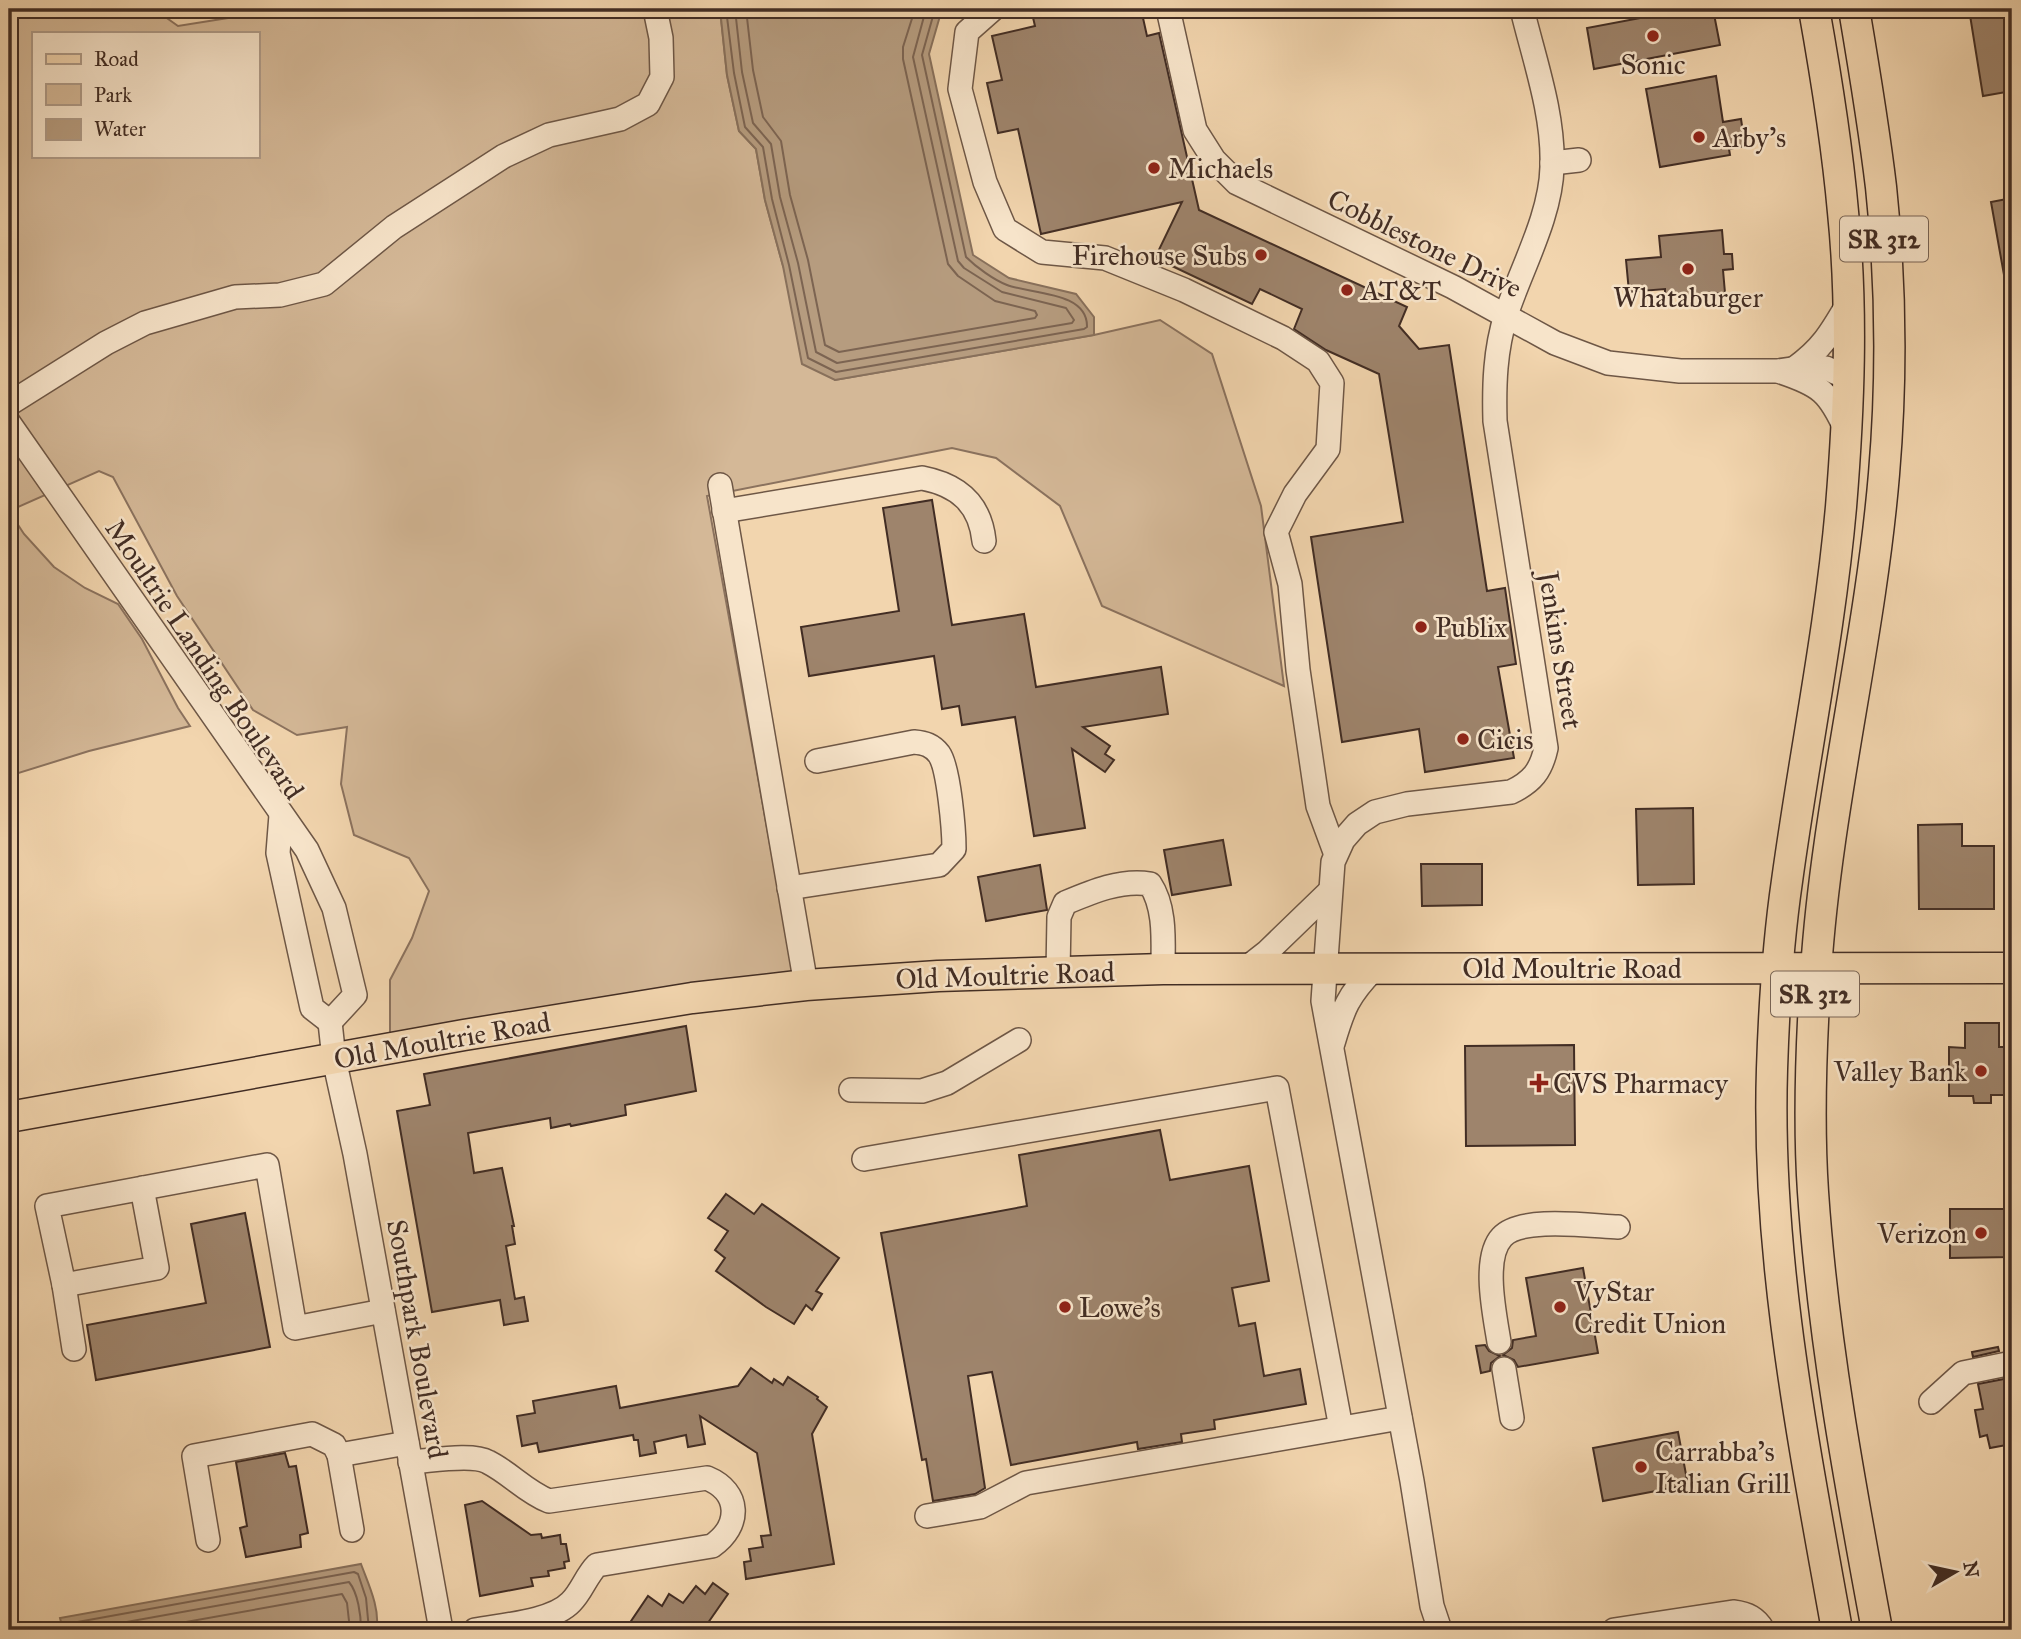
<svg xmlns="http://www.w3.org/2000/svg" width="2021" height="1639" font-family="'IM FELL Great Primer',serif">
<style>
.green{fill:#d4b897;stroke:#8b725e;stroke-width:2;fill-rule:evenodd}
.water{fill:#b69c7f;stroke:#88705b;stroke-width:2}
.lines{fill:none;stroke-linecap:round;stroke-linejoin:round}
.shore{stroke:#7c6452;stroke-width:2}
.building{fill:#9e846c;stroke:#422d24;stroke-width:2}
.minor-casing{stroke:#6e5746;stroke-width:26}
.major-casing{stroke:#422d24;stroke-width:33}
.minor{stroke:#f7e4ca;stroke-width:23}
.major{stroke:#f2d5ae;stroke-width:30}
.poi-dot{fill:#8f2418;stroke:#f7e4ca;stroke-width:2.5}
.labels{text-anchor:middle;stroke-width:5;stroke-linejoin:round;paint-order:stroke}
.shield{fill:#f7e4ca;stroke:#786456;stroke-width:2}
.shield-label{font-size:26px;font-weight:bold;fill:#422d24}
.poi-label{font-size:28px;fill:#422d24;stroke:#f7e4ca;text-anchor:start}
.street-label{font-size:28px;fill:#422d24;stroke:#f7e4ca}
</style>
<rect width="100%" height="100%" fill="#f2d5ae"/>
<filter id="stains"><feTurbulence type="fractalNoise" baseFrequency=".00286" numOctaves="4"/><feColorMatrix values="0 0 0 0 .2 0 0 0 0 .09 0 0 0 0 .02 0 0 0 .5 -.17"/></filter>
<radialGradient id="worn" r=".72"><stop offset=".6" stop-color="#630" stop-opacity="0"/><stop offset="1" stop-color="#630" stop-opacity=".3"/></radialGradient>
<!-- green -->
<path class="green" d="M9,9H154L178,26L228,18L247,9H720L727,75L739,131L756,149L765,200L783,266L835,380L1094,335L1160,320L1212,354L1261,506L1284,686L1102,606L1060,506L996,458L952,448L707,496L794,977L390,1039V980L412,938L429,891L409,858L354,835L341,784L347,727L297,735L253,710L177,596L113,477L99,471L9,511L24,534L54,567L85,588L118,604L142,639L178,708L190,726L89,751L9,776ZM33,33H257V156H33Z"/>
<!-- water -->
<g class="water">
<path d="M720,9H942L929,54L973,255L1009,278L1076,294L1094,317V335L835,380L802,364L783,266L765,200L756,149L739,131L727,75Z"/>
<path d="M361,1564C368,1583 381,1610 376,1630H63L60,1618Z"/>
</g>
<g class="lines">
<!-- shore -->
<g class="shore">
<path d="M726,9L734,73L745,127L763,147L772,199L789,265L808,358L836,372L1084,329L1087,327C1088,291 1030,294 1007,285C994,280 976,267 966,257L922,55L935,9"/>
<path d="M735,9L742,72L753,123L771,144L780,197L798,263L816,352L837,363L1072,323L1074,320L1066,308L1002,292L964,268L958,261L913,57L926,9"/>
<path d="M746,9L753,70L763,117L781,141L790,195L808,260L825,345L839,352L1035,318L1037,315L1035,311L995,301L958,276L948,264L903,59V47L915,9"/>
<path d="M69,1630L72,1623L354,1572L358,1574L366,1598L369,1630"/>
<path d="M82,1630L349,1582C358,1593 361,1615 361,1630"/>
<path d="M141,1630L342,1594L347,1603L350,1630"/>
</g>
</g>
<!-- building -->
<g class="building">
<path d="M1031,9H1141L1147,36L1159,33L1199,210L1407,307L1399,326L1419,349L1449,345L1487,591L1505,588L1516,664L1498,667L1514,758L1425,772L1419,729L1342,742L1311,537L1403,522L1379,374L1326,350L1294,329L1302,309L1260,289L1252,304L1155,258L1182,202L1041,234L1018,129L998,133L987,83L1002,80L992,36L1035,26Z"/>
<path d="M1688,9H1713L1720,45L1594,69L1587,28Z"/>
<path d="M1969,9H2012V91L1983,96Z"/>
<path d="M1716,76L1723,122L1741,119L1745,146L1729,149L1730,155L1660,167L1646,89Z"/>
<path d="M2012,198V274L2004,275L1991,202Z"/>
<path d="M1722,230L1724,254H1732L1733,269L1723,270L1725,293L1665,298V289L1629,292L1626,260L1661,257L1659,236Z"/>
<path d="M932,500L952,625L1024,614L1036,687L1161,667L1168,714L1083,727L1110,746L1105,754L1114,760L1105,772L1072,749L1085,828L1034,836L1015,717L962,725L959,706L942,709L934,656L809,676L801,627L899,611L883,508Z"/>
<path d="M1693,808L1694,884L1638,885L1636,809Z"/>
<path d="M1962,824V846H1994V909H1919L1918,825Z"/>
<path d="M1223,840L1231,885L1172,895L1164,850Z"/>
<path d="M1421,864H1482V905L1422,906Z"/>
<path d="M1040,865L1047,910L986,921L978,877Z"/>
<path d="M1965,1023H1999V1047H2012V1095H1991V1103H1974L1973,1096H1949V1047L1965,1048Z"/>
<path d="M686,1026L696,1091L625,1105L626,1115L571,1126L570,1124L551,1128L550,1118L468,1133L474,1173L502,1168L514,1226H512L515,1244L506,1246L515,1299L524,1297L528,1321L504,1325L500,1300L432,1312L397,1111L430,1105L424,1074Z"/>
<path d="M1574,1045L1575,1145L1466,1146L1465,1046Z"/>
<path d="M1160,1130L1170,1180L1249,1166L1269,1281L1232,1288L1239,1326L1255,1323L1264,1376L1300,1369L1306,1404L1214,1420L1215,1429L1181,1434L1182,1442L1138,1449L1137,1442L1011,1465L992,1372L968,1376L985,1488L975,1494L933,1501L926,1459L922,1460L881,1233L1027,1206L1019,1155Z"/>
<path d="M726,1194L754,1214L762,1204L839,1258L816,1291L822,1294L812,1310L806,1305L794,1324L766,1307L716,1271L725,1258L715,1250L728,1231L708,1218Z"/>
<path d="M1950,1209H2012V1257L1950,1258Z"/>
<path d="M245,1213L270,1347L96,1380L87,1325L206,1303L191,1224Z"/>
<path d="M1583,1268L1598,1353L1518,1367L1514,1360L1503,1355L1512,1348L1513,1340L1536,1336L1526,1278Z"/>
<path d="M1485,1345L1489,1351L1500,1356L1491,1363L1490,1371L1481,1373L1476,1346Z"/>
<path d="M1998,1347L1999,1351L1973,1357L1972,1352Z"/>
<path d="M751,1368L772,1383L774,1379L783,1385L788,1377L818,1397L817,1399L827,1407L812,1434L834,1564L746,1579L744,1562L751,1561L749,1549L763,1547L761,1536L771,1535L757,1453L700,1416L705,1444L688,1447L686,1435L654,1442L656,1453L640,1456L638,1440H634L633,1435L539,1452L537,1443L522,1446L517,1416L535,1413L533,1401L616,1386L620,1408L738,1386Z"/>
<path d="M2004,1379L2006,1393L2012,1391V1444L1990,1448L1987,1435L1980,1437L1975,1410L1983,1409L1978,1384Z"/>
<path d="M1678,1432L1688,1485L1603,1501L1593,1448Z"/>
<path d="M285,1453L289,1467L296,1466L308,1533L300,1535L301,1547L246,1557L240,1528L247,1526L236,1462Z"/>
<path d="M482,1501L531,1535L541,1534L542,1538L560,1535L561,1544H566L569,1561L564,1562L565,1568L548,1571L549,1576L531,1578L533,1586L480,1596L465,1505Z"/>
<path d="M713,1583L728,1594L703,1630H625L648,1596L662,1606L669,1594L683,1603L696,1586L705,1594Z"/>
</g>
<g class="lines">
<defs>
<g id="minor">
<path d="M993,9L967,32L960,89L985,182L1005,229L1042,252L1105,258L1184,290L1283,338L1318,361L1332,383L1328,449L1295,494L1276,532L1290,584L1298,670L1318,806L1335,852"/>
<path d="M1168,9L1195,130L1214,160L1237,183L1453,287L1555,343L1608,363L1680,371H1778L1813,366L1826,368L1848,378"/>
<path d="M1552,163L1579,160"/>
<path d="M1795,368C1823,348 1832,331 1849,302"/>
<path d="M1781,372C1820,385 1829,392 1846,430"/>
<path d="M9,404L106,343L145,323L235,297L280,295L324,284L394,227L504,156L549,135L620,119L648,104L662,77L661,38L655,9"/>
<path d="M9,423L307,850L334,908L355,995L330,1022"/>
<path d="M720,485L806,985"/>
<path d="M724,511L922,478C958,485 980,503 984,541"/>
<path d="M281,815L278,853L312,1008L330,1022"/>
<path d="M789,888L939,865L954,849C954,831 949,768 939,754C932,745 925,743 914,742L817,761"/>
<path d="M1244,970L1267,952L1330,891"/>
<path d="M1058,972L1059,917L1065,903C1091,892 1121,879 1150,884C1166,908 1163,942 1163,969"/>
<path d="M330,1022L334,1059L355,1154L441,1630"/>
<path d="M1333,1043C1343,1009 1348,995 1374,969"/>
<path d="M851,1090L922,1091L947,1083L1019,1040"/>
<path d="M864,1159L1277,1088L1341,1428"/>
<path d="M142,1188L157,1268L64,1285L47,1206L267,1165L295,1328L383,1311"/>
<path d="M64,1285L74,1349"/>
<path d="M1499,1342C1495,1316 1482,1258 1502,1237C1520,1216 1591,1226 1618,1227"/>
<path d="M1504,1369L1512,1418"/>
<path d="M1931,1402L1963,1373L2012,1363"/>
<path d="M339,1455L407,1443"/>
<path d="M410,1462C430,1461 472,1453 488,1462C510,1473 526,1492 549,1501L707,1478C741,1492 741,1526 712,1546L597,1565C586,1576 582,1591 571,1602C552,1622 502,1625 475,1630"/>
<path d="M927,1516L980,1507L1026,1483L1400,1418"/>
<path d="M208,1540L194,1456L312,1434L334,1445L339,1455L352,1530"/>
<path d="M1440,1630L1432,1606L1412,1481L1323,1001L1333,862L1343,840L1357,824L1375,812L1407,804L1511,792C1532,782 1541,771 1546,748L1495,421C1494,385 1495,350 1506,315C1521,269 1551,216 1552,167C1554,114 1534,59 1522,9"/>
<path d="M1614,1630L1733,1612C1748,1614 1756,1618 1763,1630"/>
</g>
<g id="major">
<path d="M1814,9C1826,76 1837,144 1843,212C1853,310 1849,409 1841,507C1830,632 1804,756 1787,881C1778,943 1774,1006 1772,1069C1766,1258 1804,1445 1837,1630"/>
<path d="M1854,9C1864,68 1874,128 1881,187C1891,282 1892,380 1884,474C1870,641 1827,804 1816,970C1811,1044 1808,1118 1813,1192C1823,1339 1850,1485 1877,1630"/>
<path d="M9,1117L464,1035L692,998L806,985L938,976L1163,969L2012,968"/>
</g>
</defs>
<!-- minor casing -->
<use href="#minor" class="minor-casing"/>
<!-- major casing -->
<use href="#major" class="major-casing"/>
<!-- minor -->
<use href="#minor" class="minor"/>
<!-- major -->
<use href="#major" class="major"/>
</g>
<!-- markers -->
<g class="poi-dot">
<circle cx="1653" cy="36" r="7"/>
<circle cx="1699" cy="137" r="7"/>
<circle cx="1154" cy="168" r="7"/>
<circle cx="1261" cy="255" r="7"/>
<circle cx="1688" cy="269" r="7"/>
<circle cx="1347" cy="290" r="7"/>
<circle cx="1421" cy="627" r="7"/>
<circle cx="1463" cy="739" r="7"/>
<circle cx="1981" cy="1071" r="7"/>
<path d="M1535.5 1072.5h7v7h7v7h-7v7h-7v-7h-7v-7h7z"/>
<circle cx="1981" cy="1233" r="7"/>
<circle cx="1065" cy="1307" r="7"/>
<circle cx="1560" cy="1307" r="7"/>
<circle cx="1641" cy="1467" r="7"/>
</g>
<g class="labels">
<!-- shield labels -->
<g class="shield">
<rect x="1840" y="216.5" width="88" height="45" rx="5"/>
<rect x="1771" y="971.5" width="88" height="45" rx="5"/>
</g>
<g class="shield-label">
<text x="1884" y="248">SR 312</text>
<text x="1815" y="1003">SR 312</text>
</g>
<!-- poi labels -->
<g class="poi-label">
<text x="1653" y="74" text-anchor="middle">Sonic</text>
<text x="1713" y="147">Arby's</text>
<text x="1168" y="178">Michaels</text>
<text x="1247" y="265" text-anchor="end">Firehouse Subs</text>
<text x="1361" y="300">AT&amp;T</text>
<text x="1688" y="307" text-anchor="middle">Whataburger</text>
<text x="1435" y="637">Publix</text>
<text x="1477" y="749">Cicis</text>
<text x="1967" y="1081" text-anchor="end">Valley Bank</text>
<text x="1553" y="1093">CVS Pharmacy</text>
<text x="1967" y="1243" text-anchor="end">Verizon</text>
<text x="1574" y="1301">VyStar<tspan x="1574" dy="32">Credit Union</tspan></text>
<text x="1079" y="1317">Lowe's</text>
<text x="1655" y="1461">Carrabba's<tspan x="1655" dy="32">Italian Grill</tspan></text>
</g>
<!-- street labels -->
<g class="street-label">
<text transform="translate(1425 243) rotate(26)" y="10">Cobblestone Drive</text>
<text transform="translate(1561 650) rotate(81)" y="10">Jenkins Street</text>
<text transform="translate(205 659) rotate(56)" y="10">Moultrie Landing Boulevard</text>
<text x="1572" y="978">Old Moultrie Road</text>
<text transform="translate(1005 975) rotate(-2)" y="10">Old Moultrie Road</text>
<text transform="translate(442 1040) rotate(-10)" y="10">Old Moultrie Road</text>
<text transform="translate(418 1339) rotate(80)" y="10">Southpark Boulevard</text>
</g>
</g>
<!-- margin -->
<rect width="2021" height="1639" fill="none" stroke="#f2d5ae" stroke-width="35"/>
<rect x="10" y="10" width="2000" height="1618" fill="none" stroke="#422d24" stroke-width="3.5"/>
<rect x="18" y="18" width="1986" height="1604" fill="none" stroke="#422d24" stroke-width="2"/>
<!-- legend -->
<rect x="32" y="32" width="228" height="126" fill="#f7e4ca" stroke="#af9b88" stroke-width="2"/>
<rect x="46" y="54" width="35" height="10" fill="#f2d5ae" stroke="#af9b88" stroke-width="2"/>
<text x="94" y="66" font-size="21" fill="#422d24">Road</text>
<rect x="46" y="84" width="35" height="21" fill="#d4b897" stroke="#af9b88" stroke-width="2"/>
<text x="94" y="102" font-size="21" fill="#422d24">Park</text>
<rect x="46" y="119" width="35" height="21" fill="#b69c7f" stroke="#af9b88" stroke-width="2"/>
<text x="94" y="136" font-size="21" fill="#422d24">Water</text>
<!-- north arrow -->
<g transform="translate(1955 1572) rotate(81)" stroke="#f7e4ca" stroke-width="5" paint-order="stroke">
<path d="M0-5L12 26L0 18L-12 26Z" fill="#422d24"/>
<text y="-10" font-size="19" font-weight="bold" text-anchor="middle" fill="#422d24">N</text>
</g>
<rect width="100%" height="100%" filter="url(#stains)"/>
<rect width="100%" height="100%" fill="url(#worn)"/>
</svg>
